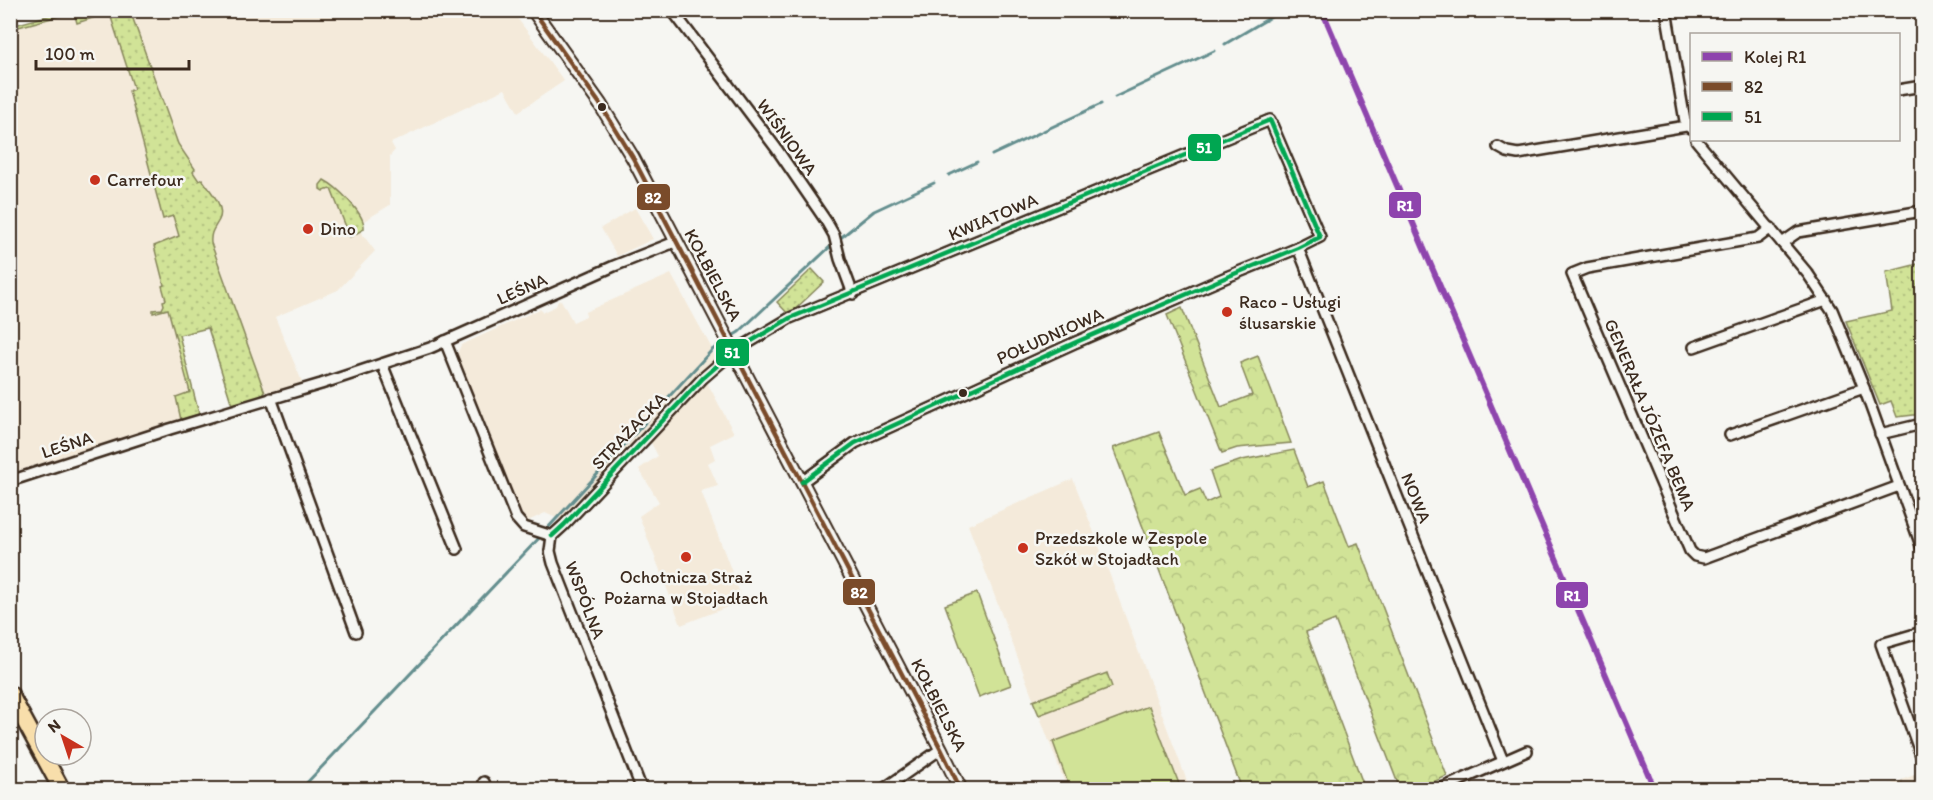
<svg xmlns="http://www.w3.org/2000/svg" width="1933" height="800" font-family="Itim,sans-serif">
<style>
.built{fill:#f4eada}
.industrial{fill:url(#industrial-grid)}
.grass{fill:url(#grass-dots);stroke:#86865a;stroke-width:1.5}
.forest{fill:url(#forest-crowns);stroke:#86865a;stroke-width:1.5}
.garden{fill:#d1e397;stroke:#86865a;stroke-width:1.5}
.lines{fill:none;stroke-linecap:round;stroke-linejoin:round}
.stream{stroke:#648e8e;stroke-width:3}
.minor-casing{stroke:#3b2a1e;stroke-width:14}
.tertiary-casing{stroke:#3b2a1e;stroke-width:16}
.primary-casing{stroke:#3b2a1e;stroke-width:20}
.minor{stroke:#f6f6f2;stroke-width:9}
.tertiary{stroke:#f6f6f2;stroke-width:12}
.primary{stroke:#f8deab;stroke-width:15}
.bus-1-casing{stroke:#f6f6f2;stroke-width:9}
.bus-2-casing{stroke:#f6f6f2;stroke-width:9}
.bus-1{stroke:#7a4b2a;stroke-width:4.5}
.bus-2{stroke:#00a651;stroke-width:4.5}
.rail-1-casing{stroke:#f6f6f2;stroke-width:10}
.rail-1{stroke:#8e44ad;stroke-width:6}
.bus-dot{fill:#3b2a1e;stroke:#f6f6f2;stroke-width:2}
.poi-dot{fill:#c8321e;stroke:#f6f6f2;stroke-width:2}
.labels{text-anchor:middle;stroke-width:5;stroke-linejoin:round;paint-order:stroke}
.street-label{font-size:18px;fill:#3b2a1e;stroke:#f6f6f2}
.poi-label{font-size:18px;fill:#3b2a1e;stroke:#f6f6f2;text-anchor:start}
.line-badge{stroke:#f6f6f2;stroke-width:2}
.badge-label{font-size:16px;text-anchor:middle;font-weight:bold;fill:#fff}
</style>
<defs>
<pattern id="industrial-grid" width="8" height="8" patternUnits="userSpaceOnUse" patternTransform="scale(1.5)"><rect width="8" height="8" fill="#f4eada"/><path d="M0 4h8M4 0v8" fill="none" stroke="#d2c9bb"/></pattern>
<pattern id="grass-dots" width="8" height="8" patternUnits="userSpaceOnUse" patternTransform="scale(1.5)"><rect width="8" height="8" fill="#d1e397"/><path d="M2 2h.1M6 6h.1" fill="none" stroke="#b4c382" stroke-width="1.8" stroke-linecap="round"/></pattern>
<pattern id="forest-crowns" width="20" height="18" patternUnits="userSpaceOnUse" patternTransform="scale(1.5)"><rect width="20" height="18" fill="#d1e397"/><path d="M2 6a3 3 0 1 1 6 0M12 15a3 3 0 1 1 6 0" fill="none" stroke="#b4c382"/></pattern>
</defs>
<rect width="100%" height="100%" fill="#f6f6f2"/>
<filter id="ink" filterUnits="userSpaceOnUse"><feTurbulence type="fractalNoise" baseFrequency=".0167" numOctaves="2"/><feDisplacementMap in="SourceGraphic" scale="12" xChannelSelector="R" yChannelSelector="G"/><feConvolveMatrix kernelMatrix="1 2 1 2 8 2 1 2 1" color-interpolation-filters="sRGB"/></filter>
<g filter="url(#ink)">
<!-- built -->
<g class="built">
<path d="M136,10L512,11L564,81L518,112L505,89L391,143L395,150L390,156V205L364,221V229L360,231L375,251L338,290L275,317L303,384L265,393L211,243V231L218,221V202L203,180L199,181L192,171L195,169L178,144L131,15L137,13Z"/>
<path d="M99,11H109L134,89L129,91L163,218L173,216L179,236L154,246L199,414L11,473V29L73,13L78,22Z"/>
<path d="M635,208L653,239L617,256L601,228Z"/>
<path d="M671,274L711,347L715,359L637,439L563,521L545,513L526,522L505,480L456,356L461,345L540,309L543,312L556,306L558,301L561,300L573,322L586,316L585,312Z"/>
<path d="M707,382L734,433L710,445L715,459L708,463L718,486L701,491L743,601L681,625L639,516L659,502L639,469L658,456L649,439Z"/>
<path d="M1073,479L1093,530L1190,789H1067L968,525Z"/>
</g>
<!-- industrial -->
<path class="industrial" d="M1922,772V789H1879Z"/>
<!-- grass -->
<g class="grass">
<path d="M65,11H99L96,17L77,23L74,12L11,29V26Z"/>
<path d="M109,11H136L137,13L132,16L178,144L195,169L193,172L199,181L202,179C209,190 226,206 219,220C214,229 210,232 211,243L265,393L257,398L232,405L208,328L179,335L199,414L181,420L176,397L190,392L168,309L153,313V310L162,309L164,305L163,301L166,300L162,286L164,285L154,246L179,236L173,216L163,219L129,91L134,89Z"/>
<path d="M324,180C336,186 366,214 364,229L350,237L331,189L323,191L320,189V185Z"/>
<path d="M1922,263V414L1897,417L1891,401L1880,405L1846,321L1892,311L1886,272Z"/>
<path d="M812,269L824,282L789,315L777,302Z"/>
<path d="M1107,673L1112,687L1039,715L1033,701Z"/>
</g>
<!-- forest -->
<g class="forest">
<path d="M1182,308L1221,407L1252,395L1240,363L1258,356L1291,443L1237,448L1222,453L1167,315Z"/>
<path d="M1159,432L1185,495L1200,489L1206,503L1219,497L1210,471L1242,460L1294,450L1308,487L1324,481L1349,546L1358,543L1447,776L1417,789H1400L1335,620L1306,632L1365,789H1242L1113,448Z"/>
</g>
<!-- garden -->
<g class="garden">
<path d="M977,593L1011,685L979,697L945,605Z"/>
<path d="M1149,706L1181,789H1070L1053,742Z"/>
</g>
<g class="lines">
<!-- stream -->
<g class="stream">
<path d="M1225,44L1283,10"/>
<path d="M1115,97L1214,51"/>
<path d="M992,155L1101,104"/>
<path d="M949,175L977,162"/>
<path d="M838,240L874,211L934,183"/>
<path d="M729,338L739,332L833,244"/>
<path d="M545,531L712,350L724,342"/>
<path d="M300,790L541,536"/>
</g>
<defs>
<g id="minor">
<path d="M672,10L776,148L826,221L834,235L840,259L853,294"/>
<path d="M1666,10L1685,121L1690,128"/>
<path d="M1898,90L1922,86"/>
<path d="M1696,140L1808,274L1832,310L1864,388L1922,548"/>
<path d="M1498,147L1507,152L1518,154L1692,125"/>
<path d="M1771,228L1758,238L1587,268L1572,274L1690,551L1695,556L1704,558L1899,486"/>
<path d="M1782,243L1798,232L1922,211"/>
<path d="M1298,248L1503,761"/>
<path d="M445,341L516,518L524,527L552,536"/>
<path d="M1694,347L1826,300"/>
<path d="M382,364L457,549"/>
<path d="M271,398L356,632"/>
<path d="M1880,434L1922,424"/>
<path d="M1730,435L1864,388"/>
<path d="M10,481L170,429L321,384L430,348L614,266L675,242"/>
<path d="M552,536L564,525L703,378L733,352L790,318L1270,120L1320,237L1298,248L1229,276L1074,343L855,443L802,482"/>
<path d="M552,536L550,551L553,563L642,790"/>
<path d="M1922,632L1881,644L1922,758"/>
<path d="M484,782L487,790"/>
<path d="M882,790L941,749"/>
<path d="M1438,790L1527,751"/>
</g>
<path id="tertiary" d="M533,10L600,104L633,158L941,749L961,790"/>
<path id="primary" d="M10,694L62,790"/>
</defs>
<!-- minor casing -->
<use href="#minor" class="minor-casing"/>
<!-- tertiary casing -->
<use href="#tertiary" class="tertiary-casing"/>
<!-- primary casing -->
<use href="#primary" class="primary-casing"/>
<!-- minor -->
<use href="#minor" class="minor"/>
<!-- tertiary -->
<use href="#tertiary" class="tertiary"/>
<!-- primary -->
<use href="#primary" class="primary"/>
<defs>
<path id="bus-1" d="M533,10L600,104L633,158L941,749L961,790"/>
<path id="bus-2" d="M552,536L564,525L703,378L733,352L790,318L1270,120L1320,237L1298,248L1229,276L1074,343L855,443L802,482"/>
</defs>
<!-- bus-1 casing -->
<use href="#bus-1" class="bus-1-casing"/>
<!-- bus-2 casing -->
<use href="#bus-2" class="bus-2-casing"/>
<!-- bus-1 -->
<use href="#bus-1" class="bus-1"/>
<!-- bus-2 -->
<use href="#bus-2" class="bus-2"/>
<defs>
<path id="rail-1" d="M1322,10L1655,790"/>
</defs>
<!-- rail-1 casing -->
<use href="#rail-1" class="rail-1-casing"/>
<!-- rail-1 -->
<use href="#rail-1" class="rail-1"/>
</g>
</g>
<!-- markers -->
<g class="bus-dot">
<circle cx="602" cy="107" r="5"/>
<circle cx="963" cy="393" r="5"/>
</g>
<g class="poi-dot">
<circle cx="95" cy="180" r="6"/>
<circle cx="308" cy="229" r="6"/>
<circle cx="1227" cy="312" r="6"/>
<circle cx="1023" cy="548" r="6"/>
<circle cx="686" cy="557" r="6"/>
</g>
<g class="labels">
<!-- street labels -->
<g class="street-label">
<text transform="translate(787 137) rotate(54)" y="6">WIŚNIOWA</text>
<text transform="translate(993 217) rotate(-23)" y="6">KWIATOWA</text>
<text transform="translate(713 275) rotate(62)" y="6">KOŁBIELSKA</text>
<text transform="translate(522 289) rotate(-24)" y="6">LEŚNA</text>
<text transform="translate(1050 336) rotate(-24)" y="6">POŁUDNIOWA</text>
<text transform="translate(1650 415) rotate(67)" y="6">GENERAŁA JÓZEFA BEMA</text>
<text transform="translate(629 431) rotate(-46)" y="6">STRAŻACKA</text>
<text transform="translate(67 445) rotate(-18)" y="6">LEŚNA</text>
<text transform="translate(1416 498) rotate(68)" y="6">NOWA</text>
<text transform="translate(585 600) rotate(69)" y="6">WSPÓLNA</text>
<text transform="translate(939 705) rotate(63)" y="6">KOŁBIELSKA</text>
</g>
<!-- poi labels -->
<g class="poi-label">
<text x="107" y="186">Carrefour</text>
<text x="320" y="235">Dino</text>
<text x="1239" y="308">Raco - Usługi<tspan x="1239" dy="21">ślusarskie</tspan></text>
<text x="1035" y="544">Przedszkole w Zespole<tspan x="1035" dy="21">Szkół w Stojadłach</tspan></text>
<text x="686" y="583" text-anchor="middle">Ochotnicza Straż<tspan x="686" dy="21">Pożarna w Stojadłach</tspan></text>
</g>
</g>
<g class="line-badge">
<rect x="1187" y="133" width="35" height="29" rx="6" fill="#00a651"/>
<rect x="636" y="183" width="35" height="28" rx="6" fill="#7a4b2a"/>
<rect x="1388" y="191" width="34" height="28" rx="6" fill="#8e44ad"/>
<rect x="715" y="338" width="35" height="29" rx="6" fill="#00a651"/>
<rect x="842" y="578" width="34" height="28" rx="6" fill="#7a4b2a"/>
<rect x="1555" y="581" width="34" height="28" rx="6" fill="#8e44ad"/>
</g>
<g class="badge-label">
<text x="1204" y="153">51</text>
<text x="653" y="203">82</text>
<text x="1405" y="211">R1</text>
<text x="732" y="358">51</text>
<text x="859" y="598">82</text>
<text x="1572" y="601">R1</text>
</g>
<!-- margin -->
<rect width="1933" height="800" fill="none" stroke="#f6f6f2" stroke-width="36"/>
<rect x="18" y="18" width="1897" height="764" fill="none" stroke="#3b2a1e" stroke-width="2" filter="url(#ink)"/>
<!-- legend -->
<rect x="1690" y="33" width="210" height="108" fill="#f6f6f2" stroke="#aba49d" stroke-width="1.5"/>
<rect x="1702" y="52" width="30" height="9" fill="#8e44ad" stroke="#aba49d" stroke-width="1.5"/>
<text x="1744" y="63" font-size="18" fill="#3b2a1e">Kolej R1</text>
<rect x="1702" y="82" width="30" height="9" fill="#7a4b2a" stroke="#aba49d" stroke-width="1.5"/>
<text x="1744" y="93" font-size="18" fill="#3b2a1e">82</text>
<rect x="1702" y="112" width="30" height="9" fill="#00a651" stroke="#aba49d" stroke-width="1.5"/>
<text x="1744" y="123" font-size="18" fill="#3b2a1e">51</text>
<!-- north arrow -->
<g transform="translate(63 737) rotate(321)"><circle r="28" fill="#f6f6f2" stroke="#aba49d" stroke-width="1.5"/>
<path d="M0-4.5L10 22L0 15L-10 22Z" fill="#c8321e"/>
<text y="-9" font-size="16" font-weight="bold" text-anchor="middle" fill="#3b2a1e">N</text>
</g>
<!-- scale -->
<path d="M36 60v9h153v-9" fill="none" stroke="#3b2a1e" stroke-width="3"/>
<text x="45" y="60" font-size="18" fill="#3b2a1e" stroke="#f6f6f2" stroke-width="4.5" paint-order="stroke">100 m</text>
</svg>
